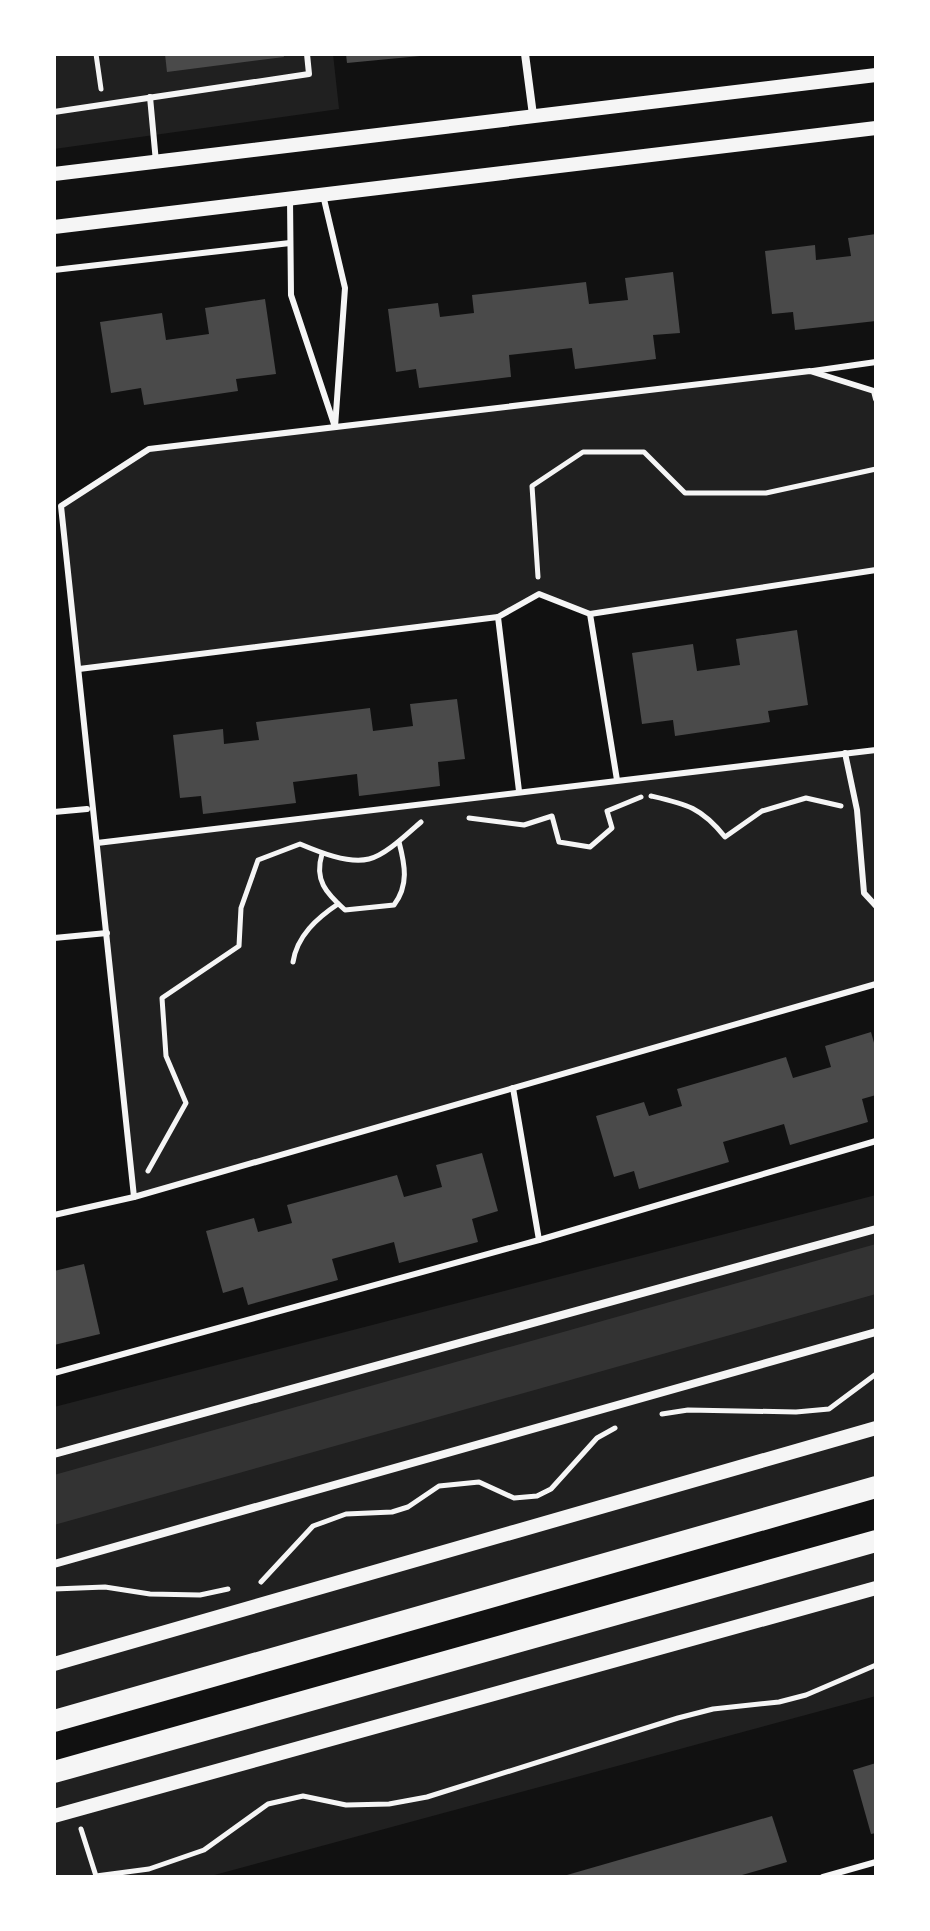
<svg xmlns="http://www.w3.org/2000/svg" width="930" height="1931" font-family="Overpass,sans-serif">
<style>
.green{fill:#202020}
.water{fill:#333}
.building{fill:#4a4a4a}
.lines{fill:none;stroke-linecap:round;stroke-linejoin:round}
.path{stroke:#f5f5f5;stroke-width:5}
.service{stroke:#f5f5f5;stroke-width:6}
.minor{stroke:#f5f5f5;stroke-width:8}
.tertiary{stroke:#f5f5f5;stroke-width:14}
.trunk{stroke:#f5f5f5;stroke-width:22}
</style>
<rect width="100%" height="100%" fill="#111"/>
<!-- green -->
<g class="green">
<path d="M54,54H333L339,109L54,149Z"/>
<path d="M810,371L874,391L876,570L590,614L539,594L498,617L79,669L61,506L149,449Z"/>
<path d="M876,750V983L134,1197L97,843Z"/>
<path d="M876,1195V1487L54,1721V1407Z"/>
<path d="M876,1542V1696L207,1877H54V1772Z"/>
</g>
<!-- water -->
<path class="water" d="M876,1244V1294L54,1525V1475Z"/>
<!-- building -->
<g class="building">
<path d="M165,54H283L284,57L167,72Z"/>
<path d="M346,54H420V56L347,63Z"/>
<path d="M876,234V321L795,330L793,312L772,314L765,251L815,245L816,260L851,256L848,238Z"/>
<path d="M673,272L680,333L653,335L656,359L575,369L572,348L509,355L511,377L419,388L416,369L396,372L388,309L438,303L440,317L474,313L472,295L586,282L589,304L628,300L625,278Z"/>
<path d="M265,299L276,374L236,379L238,391L144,405L141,388L111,393L100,322L162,313L166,340L209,334L205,308Z"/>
<path d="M797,630L808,705L768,711L770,722L675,736L673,720L642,724L632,653L693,644L697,671L740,665L736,639Z"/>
<path d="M457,699L465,759L438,762L440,786L359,796L357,774L293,782L296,803L203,814L201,796L180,798L173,735L223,729L224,744L259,740L256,722L370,708L373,731L413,726L410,704Z"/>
<path d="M871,1032L876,1050V1095L862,1099L868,1122L790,1145L784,1124L723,1142L729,1162L639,1189L634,1171L614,1177L596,1116L644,1102L649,1116L682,1106L677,1089L786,1057L793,1078L831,1067L825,1046Z"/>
<path d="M482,1153L498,1211L472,1219L478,1242L399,1263L394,1242L332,1259L338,1280L248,1305L243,1287L223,1293L206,1231L254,1218L258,1232L292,1223L287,1205L397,1175L404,1197L442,1187L436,1165Z"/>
<path d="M84,1264L100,1334L54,1345V1271Z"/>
<path d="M876,1763V1833L871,1834L853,1770Z"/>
<path d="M772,1816L787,1862L735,1877H560Z"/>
</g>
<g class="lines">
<!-- path -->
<g class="path">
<path d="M96,54L101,89"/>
<path d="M538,577L532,486L583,452H644L685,493H766L876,469"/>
<path d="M651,796C686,804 701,807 725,837L762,811L806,798L841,806"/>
<path d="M469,818L524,825L552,816L559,842L590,847L612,828L607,811L641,797"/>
<path d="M322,854C314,880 326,893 345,910L394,905C409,885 405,865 399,842"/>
<path d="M293,962C297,936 317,918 338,904"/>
<path d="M148,1171L186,1103L166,1056L162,998L239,946L241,908L258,860L300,844C319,852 348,864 369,859C386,855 408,833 421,822"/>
<path d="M662,1414L688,1410L796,1412L829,1409L876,1374"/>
<path d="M261,1582L313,1526L346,1514L392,1512L408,1507L439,1486L479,1482L514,1498L537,1496L551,1489L597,1438L615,1428"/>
<path d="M54,1589L105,1587L150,1594L200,1595L228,1589"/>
<path d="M81,1829L96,1876L149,1869L204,1850L268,1804L303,1796L346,1805L389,1804L427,1797L678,1718L713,1709L779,1702L806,1695L876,1665"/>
</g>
<!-- service -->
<g class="service">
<path d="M150,97L156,162"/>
<path d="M54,112L309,74L307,54"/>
<path d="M323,195L345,288L335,427"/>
<path d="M290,199L291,295L334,424"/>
<path d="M54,270L290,243"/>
<path d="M813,371L876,362"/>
<path d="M876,399L874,391L810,371L149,449L61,506L134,1197L876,984"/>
<path d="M590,614L876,570"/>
<path d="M79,669L498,617"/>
<path d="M845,753L857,810L864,893L876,906"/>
<path d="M519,791L498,617L539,594L590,614L617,780"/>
<path d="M54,812L87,809"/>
<path d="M97,843L876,750"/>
<path d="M54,938L107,933"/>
<path d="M513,1088L539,1240"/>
<path d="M54,1215L134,1197"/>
<path d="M54,1373L539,1240L876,1141"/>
<path d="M823,1877L876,1862"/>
</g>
<!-- minor -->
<g class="minor">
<path d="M525,54L533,115"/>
<path d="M54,1454L876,1229"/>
<path d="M54,1564L876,1332"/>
</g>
<!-- tertiary -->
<g class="tertiary">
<path d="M54,174L876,75"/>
<path d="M54,227L876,128"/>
<path d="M54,1664L876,1428"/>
<path d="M54,1816L876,1588"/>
</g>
<!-- trunk -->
<g class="trunk">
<path d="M54,1721L876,1487"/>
<path d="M54,1772L876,1541"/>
</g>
</g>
<!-- border -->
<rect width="930" height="1931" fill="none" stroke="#ffffff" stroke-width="112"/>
</svg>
